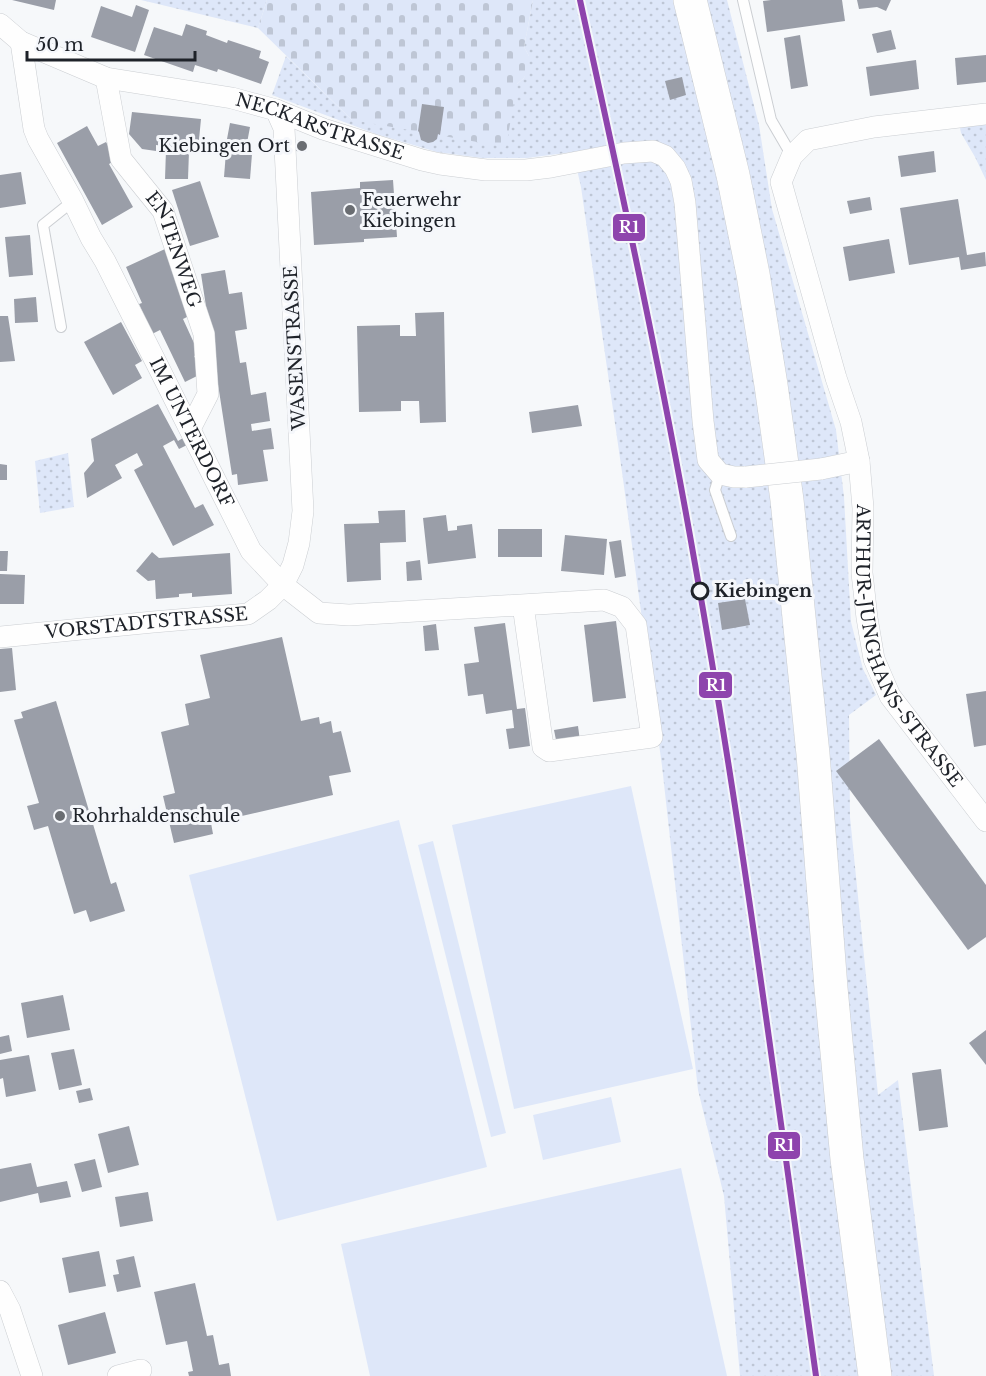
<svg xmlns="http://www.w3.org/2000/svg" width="986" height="1376" font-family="'Libre Baskerville',serif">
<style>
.green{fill:url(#green-dots)}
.cemetery{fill:url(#cemetery-stones)}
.pitch{fill:#dee7f9}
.building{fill:#9a9ea8}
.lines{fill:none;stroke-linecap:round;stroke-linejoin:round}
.lane-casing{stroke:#cbced2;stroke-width:12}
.street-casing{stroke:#cbced2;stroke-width:22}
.primary-casing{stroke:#cbced2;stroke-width:34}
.lane{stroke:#fefefe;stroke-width:10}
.street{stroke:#fefefe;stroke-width:21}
.primary{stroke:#fefefe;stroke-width:33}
.street-bridge-casing{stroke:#cbced2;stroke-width:22;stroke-linecap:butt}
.street-bridge{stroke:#fefefe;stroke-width:21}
.rail-1-casing{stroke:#f5f7fb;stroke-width:10}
.rail-1{stroke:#8e44ad;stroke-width:6}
.poi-dot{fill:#6a6d72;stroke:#f5f7fb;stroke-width:2}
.stop-dot{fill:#f5f7fb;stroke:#1e2229;stroke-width:3}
.labels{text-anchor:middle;stroke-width:6;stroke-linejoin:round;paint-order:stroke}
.street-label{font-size:18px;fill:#1e2229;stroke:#f5f7fb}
.poi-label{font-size:18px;fill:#1e2229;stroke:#f5f7fb;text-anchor:start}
.stop-label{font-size:18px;font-weight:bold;fill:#1e2229;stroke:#f5f7fb;text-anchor:start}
.line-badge{stroke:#f5f7fb;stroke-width:2}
.badge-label{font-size:16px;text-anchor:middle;font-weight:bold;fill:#fff}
</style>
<defs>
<pattern id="green-dots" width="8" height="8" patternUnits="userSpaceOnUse" patternTransform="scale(1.5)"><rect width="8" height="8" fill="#dee7f9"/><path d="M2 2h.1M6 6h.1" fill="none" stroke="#bec6d5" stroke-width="1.8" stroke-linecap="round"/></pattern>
<pattern id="cemetery-stones" width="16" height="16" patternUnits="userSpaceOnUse" patternTransform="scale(1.5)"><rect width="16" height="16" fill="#dee7f9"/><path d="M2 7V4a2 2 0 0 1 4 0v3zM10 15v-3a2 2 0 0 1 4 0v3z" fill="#bec6d5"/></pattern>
</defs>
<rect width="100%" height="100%" fill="#f6f8fa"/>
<!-- green -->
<g class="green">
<path d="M141,0H267L258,28Z"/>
<path d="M533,0H727L759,125L772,209L836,430L844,497L851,622L863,669L876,695L849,715L850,817L878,1095L898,1080L934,1376H740L724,1196L698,1090L662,766L623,479L581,187L573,152L527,158H482L437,152L376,134L272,95L286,56L352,120L517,84L524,78L529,56L524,47Z"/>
<path d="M986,120V180L975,157L961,133L960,128Z"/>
<path d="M68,453L74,507L40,513L35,461Z"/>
</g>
<!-- cemetery -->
<path class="cemetery" d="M267,0H533L524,47L529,56V67L524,78L517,84L506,147L352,120L258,28Z"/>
<!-- pitch -->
<g class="pitch">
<path d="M631,786L693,1069L514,1109L452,825Z"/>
<path d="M399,820L487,1167L277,1221L189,875Z"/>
<path d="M433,841L506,1133L491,1137L418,845Z"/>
<path d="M611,1097L621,1142L543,1160L533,1115Z"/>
<path d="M681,1168L727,1376H370L341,1244Z"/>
</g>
<!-- building -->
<g class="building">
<path d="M12,0H56L54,10Z"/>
<path d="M771,0H842L845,21L767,32L763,1Z"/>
<path d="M857,0H891L886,11L877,7L859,9Z"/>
<path d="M136,5L149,10L135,52L91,37L101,6L132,17Z"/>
<path d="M186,24L207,31L206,35L227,43L228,40L261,51L259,58L269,62L261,84L218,69L217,72L195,65L193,72L144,55L154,27L182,36Z"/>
<path d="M891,30L896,49L877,53L872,34Z"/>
<path d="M800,35L808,86L791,89L784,38Z"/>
<path d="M986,55V82L957,85L955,58Z"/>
<path d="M916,60L919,89L870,96L866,67Z"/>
<path d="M682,77L686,95L670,100L665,81Z"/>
<path d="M422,104L444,107L440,135L438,134L437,139L433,142L428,143L421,140L419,132L418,131Z"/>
<path d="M132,112L201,119L198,150L156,145V151L142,149L129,134Z"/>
<path d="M230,123L250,127L247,143L227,139Z"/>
<path d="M87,126L98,146L106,142L116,160L109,164L133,207L102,225L57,143Z"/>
<path d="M298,140L307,141L306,152L296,151Z"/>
<path d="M166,150L189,151L188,179H165Z"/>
<path d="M934,151L936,172L901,177L898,156Z"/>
<path d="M226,152L252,154L250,179L224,177Z"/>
<path d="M21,172L26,204L0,208V175Z"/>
<path d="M393,180L397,237L364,239V242L314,245L311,192L360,188V182Z"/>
<path d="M200,181L219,237L190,246L172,190Z"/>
<path d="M870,197L872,210L850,214L847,201Z"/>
<path d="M958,199L967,255L985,252L986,266L961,270L959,257L909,265L900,208Z"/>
<path d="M30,235L33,275L9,277L5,237Z"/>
<path d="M889,239L895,273L849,281L843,247Z"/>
<path d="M165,249L189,305V316L183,319L199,354L194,356L203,373L185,382L160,330L152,334L139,304L142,303L126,267Z"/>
<path d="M225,270L229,294L242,292L247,329L235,331L240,363L246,362L251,395L266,392L270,421L251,424L252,431L271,428L274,449L263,450L268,481L238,485L237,474L232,475L201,274Z"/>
<path d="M36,297L38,322L15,323L14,299Z"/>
<path d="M444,312L446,422L420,423L419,401H401V411L359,412L357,326L400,325V336H416L415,313Z"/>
<path d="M0,316H8L15,361L0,362Z"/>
<path d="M121,322L142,361L135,365L142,378L113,395L84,342Z"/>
<path d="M158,404L178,441L183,438L187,445L179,449L174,440L163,446L195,508L203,504L214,525L173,546L134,470L143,465L137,453L115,465L122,478L87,498L84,473L94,461L91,439Z"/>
<path d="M578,405L582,426L532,433L529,412Z"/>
<path d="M0,464L7,465V480H0Z"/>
<path d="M405,510L406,542L380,543L381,580L347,582L344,524L379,523L378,511Z"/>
<path d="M446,515L448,531L457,530V526L472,524L476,558L428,564L423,518Z"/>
<rect x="498" y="529" width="44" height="28"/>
<path d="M565,535L607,539L604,575L561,571Z"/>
<path d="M621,540L626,576L615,578L609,542Z"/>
<path d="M0,551H8L7,571H0Z"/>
<path d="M152,552L159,558L230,553L232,594L192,597V593L179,594V597L156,599L155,580L148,581L136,571Z"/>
<path d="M420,560L422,580L407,581L406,562Z"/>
<path d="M0,574L25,575L24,604H0Z"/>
<path d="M745,599L750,625L722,630L718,603Z"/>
<path d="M616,621L626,698L593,702L584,625Z"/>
<path d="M505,623L517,709L525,708L530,746L509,749L506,729L514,728L512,710L486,714L483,694L468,696L464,664L479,662L474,627Z"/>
<path d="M436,624L439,650L425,651L423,626Z"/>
<path d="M282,637L301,721L319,717L320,724L331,721L333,733L341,731L351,772L329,776L333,795L211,823L213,834L174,843L163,796L175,793L161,732L189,725L185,704L210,698L200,655Z"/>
<path d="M12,648L16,690L0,692V649Z"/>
<path d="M986,691V745L974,747L966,694Z"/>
<path d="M56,701L111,884L116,882L125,911L90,922L86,910L74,914L48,826L34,830L27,806L39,803L14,720L23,718L21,712Z"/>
<path d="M578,726L580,741L557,745L554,730Z"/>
<path d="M879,739L986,885V937L968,950L836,771Z"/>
<path d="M63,995L70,1030L27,1038L21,1003Z"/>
<path d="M986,1030V1065L969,1043Z"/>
<path d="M9,1035L12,1051L0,1054V1037Z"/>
<path d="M74,1049L82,1085L59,1090L51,1053Z"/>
<path d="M29,1055L36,1091L6,1097L3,1078L0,1079V1060Z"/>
<path d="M941,1069L948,1127L919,1131L912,1073Z"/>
<path d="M90,1088L93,1100L79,1103L76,1091Z"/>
<path d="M129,1126L139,1165L108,1173L98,1134Z"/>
<path d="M95,1159L102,1187L82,1192L74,1164Z"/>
<path d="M31,1163L37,1187L67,1181L71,1197L40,1203L38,1193L0,1202V1169Z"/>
<path d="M148,1192L153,1221L120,1227L115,1197Z"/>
<path d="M99,1251L106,1286L69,1293L62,1258Z"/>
<path d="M134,1256L141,1287L117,1292L113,1275L119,1274L116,1260Z"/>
<path d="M195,1283L207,1336L213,1335L219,1365L229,1363L231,1376H189L188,1372L193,1371L187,1341L166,1345L154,1292Z"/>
<path d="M105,1312L116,1353L68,1365L58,1325Z"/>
</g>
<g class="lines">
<defs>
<g id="lane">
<path d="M743,0L771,120L792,156"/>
<path d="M61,327L43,225L73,201"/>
<path d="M720,474L715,490L731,536"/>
</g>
<g id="street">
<path id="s1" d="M0,24L21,42L106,78L232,98L276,110L323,129L422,160L440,164L486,170H526L551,167L624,153L653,151L665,156L675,168L681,181L685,203L703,421L708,460L720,474L734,477H746"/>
<path id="s2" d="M21,42L34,129L38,139L73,201L91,238L105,261L251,551L283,585L319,613L349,615L604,600L622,607L636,625L652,737L549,751L543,747L523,605"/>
<path id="s3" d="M106,78L121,159L163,211L204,334L208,394L190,429"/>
<path id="s4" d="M986,114L874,127L808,140L792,156L781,182L836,378L851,422L859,461L863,508L862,573L867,618L874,659L890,696L986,821"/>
<path d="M821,469L859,461"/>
<path id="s5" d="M0,637L153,622L248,614L268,600L283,585L293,565L299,543L303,511L284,128L276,110"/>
<path d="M0,1291L10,1310L32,1376"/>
<path d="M118,1376L141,1370"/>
</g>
<path id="primary" d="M690,0L733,175L753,274L771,385L787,500L813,754L831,988L847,1159L875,1376"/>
</defs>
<!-- lane casing -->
<use href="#lane" class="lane-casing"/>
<!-- street casing -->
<use href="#street" class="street-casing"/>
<!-- primary casing -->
<use href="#primary" class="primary-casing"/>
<!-- lane -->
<use href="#lane" class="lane"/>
<!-- street -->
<use href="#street" class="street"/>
<!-- primary -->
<use href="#primary" class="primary"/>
<defs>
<path id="street-bridge" d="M746,477L821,469"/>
</defs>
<!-- street-bridge casing -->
<use href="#street-bridge" class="street-bridge-casing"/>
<!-- street-bridge -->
<use href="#street-bridge" class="street-bridge"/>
<defs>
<path id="rail-1" d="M580,0C621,187 662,375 695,564C743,833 778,1105 816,1376"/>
</defs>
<!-- rail-1 casing -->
<use href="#rail-1" class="rail-1-casing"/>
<!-- rail-1 -->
<use href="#rail-1" class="rail-1"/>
</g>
<!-- markers -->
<g class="poi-dot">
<circle cx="302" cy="146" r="6"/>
<circle cx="350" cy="210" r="6"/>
<circle cx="60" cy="816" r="6"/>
</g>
<circle class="stop-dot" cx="700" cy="591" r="8"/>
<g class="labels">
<!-- street labels -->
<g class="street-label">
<text dy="6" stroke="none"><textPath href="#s1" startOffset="340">NECKARSTRASSE</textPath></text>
<text dy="6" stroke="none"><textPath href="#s3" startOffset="189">ENTENWEG</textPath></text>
<text transform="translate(295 348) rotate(-93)" y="6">WASENSTRASSE</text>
<text dy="6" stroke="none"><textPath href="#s2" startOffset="430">IM UNTERDORF</textPath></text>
<text dy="6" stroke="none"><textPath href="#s5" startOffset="147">VORSTADTSTRASSE</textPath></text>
<text dy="6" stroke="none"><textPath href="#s4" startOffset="718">ARTHUR-JUNGHANS-STRASSE</textPath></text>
</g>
<!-- poi labels -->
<g class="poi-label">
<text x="290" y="152" text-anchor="end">Kiebingen Ort</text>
<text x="362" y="206">Feuerwehr<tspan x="362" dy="21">Kiebingen</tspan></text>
<text x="72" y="822">Rohrhaldenschule</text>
</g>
<!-- stop labels -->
<g class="stop-label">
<text x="714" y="597">Kiebingen</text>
</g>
</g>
<g class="line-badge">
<rect x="612" y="213" width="34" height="29" rx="6" fill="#8e44ad"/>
<rect x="698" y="671" width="35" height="28" rx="6" fill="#8e44ad"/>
<rect x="767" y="1131" width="34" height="29" rx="6" fill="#8e44ad"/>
</g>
<g class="badge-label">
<text x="629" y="233">R1</text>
<text x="716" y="691">R1</text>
<text x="784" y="1151">R1</text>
</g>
<!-- scale -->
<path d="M27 51v9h168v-9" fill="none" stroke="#1e2229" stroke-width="3"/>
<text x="36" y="51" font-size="18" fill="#1e2229" stroke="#f5f7fb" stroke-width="4.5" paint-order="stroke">50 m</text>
</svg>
